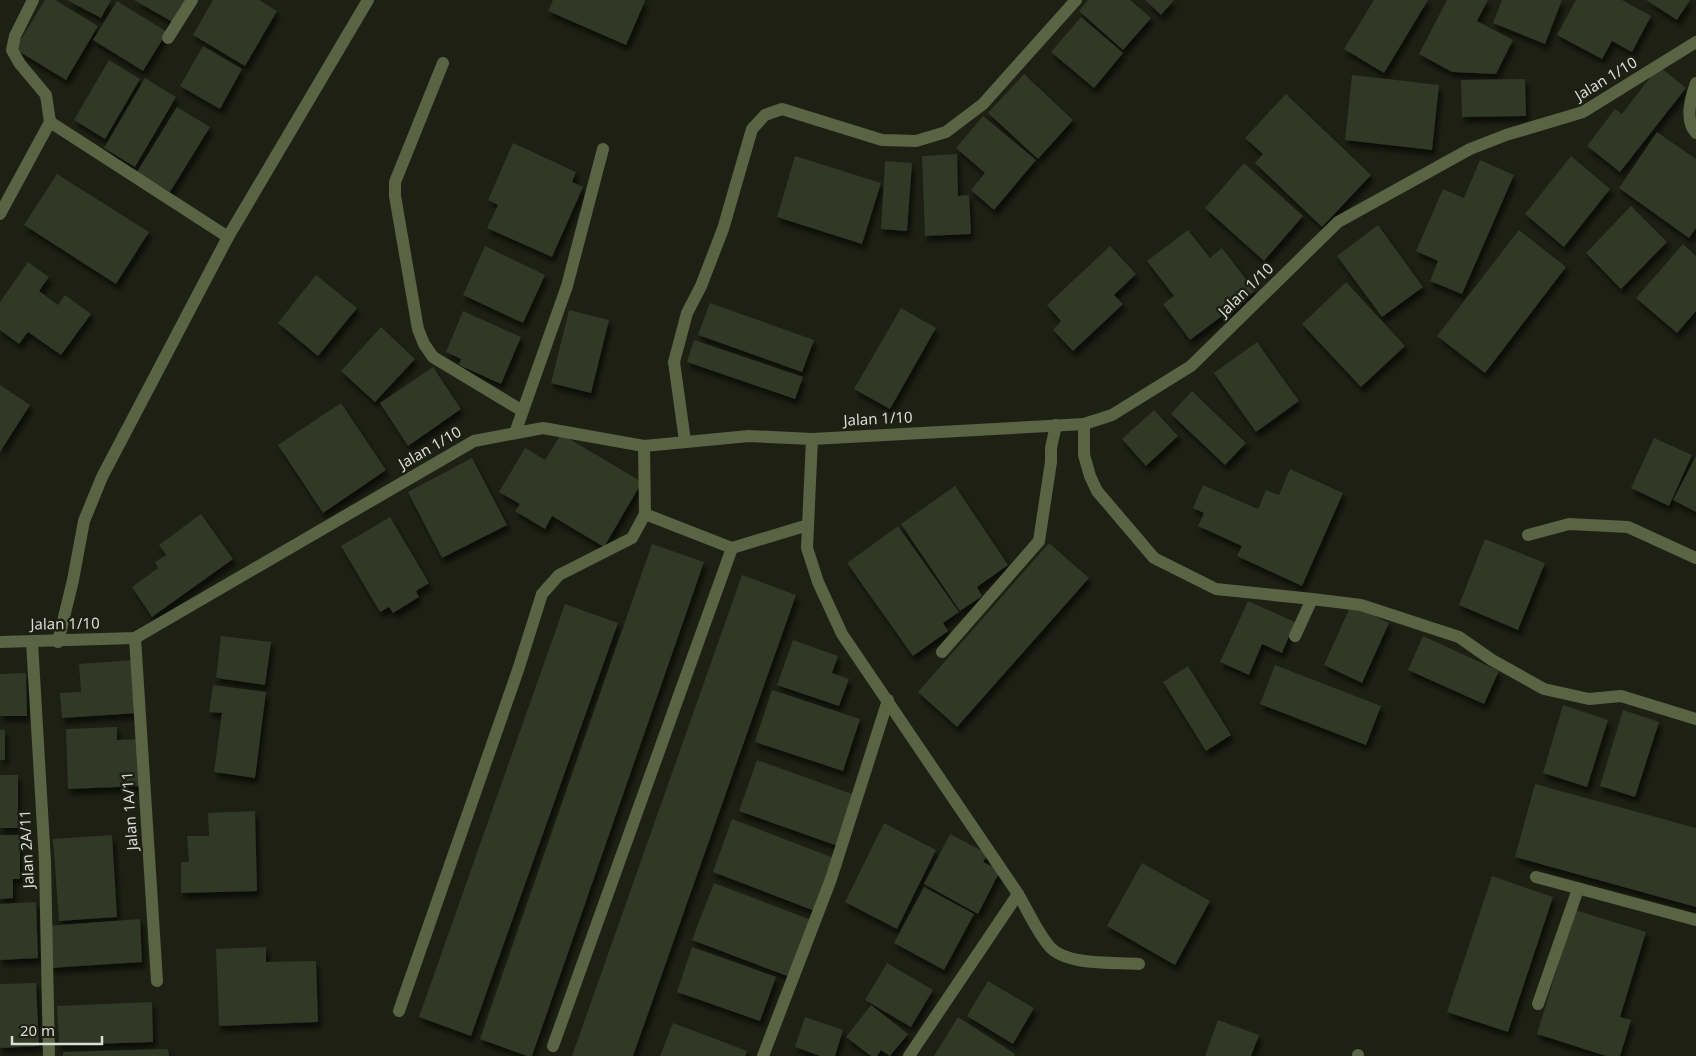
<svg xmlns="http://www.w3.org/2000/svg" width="1696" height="1056" font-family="'Noto Sans',sans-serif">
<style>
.building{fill:#333728;filter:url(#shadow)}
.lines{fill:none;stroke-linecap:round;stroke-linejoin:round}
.minor{stroke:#5b6345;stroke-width:12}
.labels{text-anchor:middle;stroke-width:5;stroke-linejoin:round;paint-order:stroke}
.street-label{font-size:15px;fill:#dbded5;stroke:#1d2013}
</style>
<defs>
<filter id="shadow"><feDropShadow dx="3" dy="5.5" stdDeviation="2.5" flood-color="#0009"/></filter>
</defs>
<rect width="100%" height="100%" fill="#1d2013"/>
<!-- building -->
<g class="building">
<path d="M45,0H55L98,26L66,80L15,49Z"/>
<path d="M67,0H111L101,18Z"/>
<path d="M134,0H190L176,24Z"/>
<path d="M213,0H259L277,11L245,66L193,35Z"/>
<path d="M553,0H644L645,1L626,45L548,11Z"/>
<path d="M1088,0H1130L1151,18L1123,50L1079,11Z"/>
<path d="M1145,0H1174L1161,15Z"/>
<path d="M1374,0H1428L1384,73L1344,49Z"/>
<path d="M1447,0H1488L1477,21L1513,40L1496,74L1452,72L1419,54Z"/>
<path d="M1502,0H1562L1545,44L1493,23Z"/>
<path d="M1576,0H1622L1651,16L1632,52L1612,41L1602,59L1557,35Z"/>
<path d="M1646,0H1690L1677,20Z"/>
<path d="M117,1L167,32L143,71L93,40Z"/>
<path d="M1081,17L1123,53L1094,88L1051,52Z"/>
<path d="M203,46L242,69L220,109L180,86Z"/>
<path d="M109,60L140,79L105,139L74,120Z"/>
<path d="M1659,66L1686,88L1620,172L1587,146L1615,109L1622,114Z"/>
<path d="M1024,74L1073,120L1038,159L988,113Z"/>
<path d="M1352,75L1439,85L1432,150L1345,140Z"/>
<path d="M145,78L176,97L135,167L104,148Z"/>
<path d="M1525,79L1526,116L1462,117L1461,80Z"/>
<path d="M1286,94L1371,175L1322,227L1255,163L1263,154L1245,138Z"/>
<path d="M177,107L210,127L170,192L137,172Z"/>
<path d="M983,116L1036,160L994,210L971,190L985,173L956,148Z"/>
<path d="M1657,132L1696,159V228L1689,238L1619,188Z"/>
<path d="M513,143L576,172L572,182L583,187L552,257L487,228L498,205L488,200Z"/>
<path d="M957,154L958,196L969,195L971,234L925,236L922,156Z"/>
<path d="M795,156L881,183L862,244L777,217Z"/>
<path d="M1571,156L1610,189L1564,247L1525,214Z"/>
<path d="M1480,160L1514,175L1462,294L1430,281L1438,261L1416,251L1443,189L1464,198Z"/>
<path d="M885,161L912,163L907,231L881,229Z"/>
<path d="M1244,163L1303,216L1264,261L1205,208Z"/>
<path d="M57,174L149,232L116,284L24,225Z"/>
<path d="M1631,206L1667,242L1621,289L1586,253Z"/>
<path d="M1378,225L1423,287L1382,317L1337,256Z"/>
<path d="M1188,230L1210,258L1222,248L1255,291L1190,340L1163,304L1174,296L1147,261Z"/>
<path d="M1519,230L1566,267L1485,373L1437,336Z"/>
<path d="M1683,244L1696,256V311L1677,333L1636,298Z"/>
<path d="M485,246L545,275L523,323L463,295Z"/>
<path d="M1110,246L1136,274L1114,295L1123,304L1073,351L1053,330L1061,321L1047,305Z"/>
<path d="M28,262L49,277L39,291L58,305L65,295L91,314L61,355L28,332L19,344L0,330V302Z"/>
<path d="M316,275L357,308L318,356L278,323Z"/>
<path d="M1346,282L1405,346L1361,387L1302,324Z"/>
<path d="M710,303L814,340L802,372L698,335Z"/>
<path d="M901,308L936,328L890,409L854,389Z"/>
<path d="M569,310L609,320L591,393L551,383Z"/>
<path d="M463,311L521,337L501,384L459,365L461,359L446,352Z"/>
<path d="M381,327L415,359L375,402L341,371Z"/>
<path d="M694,340L803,377L795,399L687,362Z"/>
<path d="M1257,342L1299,401L1256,432L1214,373Z"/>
<path d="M433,367L461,409L408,446L380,403Z"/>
<path d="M0,385L30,405L0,452Z"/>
<path d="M1192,391L1246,443L1225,465L1171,414Z"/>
<path d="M341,403L386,470L323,513L278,445Z"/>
<path d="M1154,410L1178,436L1146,466L1122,439Z"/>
<path d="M561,434L642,482L604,547L552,516L545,529L515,511L520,504L499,492L525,448L545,460Z"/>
<path d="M1654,438L1692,455L1669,506L1631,488Z"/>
<path d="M1696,456V512L1673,500Z"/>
<path d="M472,458L507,525L442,558L408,492Z"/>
<path d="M1290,469L1343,493L1302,586L1237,556L1242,546L1198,526L1204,513L1193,508L1203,485L1258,509L1266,490L1279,495Z"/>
<path d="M955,486L1008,565L977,587L982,596L960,611L901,524Z"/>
<path d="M201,514L233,559L152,617L132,587L158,568L155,562L166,555L159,545Z"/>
<path d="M390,517L429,583L416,591L419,597L393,613L389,607L380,612L341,546Z"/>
<path d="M898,526L959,612L943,623L948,631L913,656L847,563Z"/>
<path d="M1485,539L1545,563L1518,630L1459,605Z"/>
<path d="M1049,543L1089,578L957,727L918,692Z"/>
<path d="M652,544L704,562L532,1056H527L480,1039Z"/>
<path d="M742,575L796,595L633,1056H572Z"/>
<path d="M1248,601L1295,622L1282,653L1262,644L1249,675L1220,662Z"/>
<path d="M565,604L618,623L471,1036L419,1017Z"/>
<path d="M1351,605L1389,623L1362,683L1324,665Z"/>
<path d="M221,636L271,642L265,685L216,678Z"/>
<path d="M1423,636L1499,671L1484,704L1408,670Z"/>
<path d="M793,640L838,656L832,673L849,679L839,706L777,685Z"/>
<path d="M135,660L138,713L62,718L60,693L81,692L79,664Z"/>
<path d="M1275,665L1381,706L1366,745L1260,704Z"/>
<path d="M1188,666L1231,735L1206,751L1163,682Z"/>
<path d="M26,673L27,716H0V674Z"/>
<path d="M213,685L266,692L255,778L214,772L222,713L209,712Z"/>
<path d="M772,690L860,719L843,771L755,742Z"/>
<path d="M1563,705L1608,720L1587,787L1543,773Z"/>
<path d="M1623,710L1659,722L1635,797L1600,786Z"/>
<path d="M117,727V740L141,739L143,786L68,789L66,729Z"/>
<rect x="0" y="730" width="5" height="30"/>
<path d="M757,760L855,795L838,846L739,811Z"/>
<rect x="0" y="775" width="18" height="53"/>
<path d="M1535,784L1696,828V907L1515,857Z"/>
<path d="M255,811L257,891L181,893V862H189L187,836H209L208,813Z"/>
<path d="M732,819L834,858L815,911L713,872Z"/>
<path d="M884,823L936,850L897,929L845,902Z"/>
<path d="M950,834L988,854L983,862L1000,871L978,914L924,884Z"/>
<path d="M0,835H20V879H13V898L0,899Z"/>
<path d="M112,835L117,917L59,921L53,839Z"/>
<path d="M1142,863L1210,901L1175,965L1107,926Z"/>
<path d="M1492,876L1553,897L1508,1032L1447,1012Z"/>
<path d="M714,883L811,920L790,977L692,940Z"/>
<path d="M924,887L974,914L944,970L894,943Z"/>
<path d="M36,902L38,958L0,960V904Z"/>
<path d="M1575,910L1646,932L1620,1017L1631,1020L1620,1056H1606L1537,1034Z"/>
<path d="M140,919L142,962L50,968L47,926Z"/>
<path d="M266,947V962L316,961L318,1022L219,1026L216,949Z"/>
<path d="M692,947L776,977L760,1021L677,992Z"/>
<path d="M887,963L933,990L911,1027L865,1000Z"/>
<path d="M988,981L1034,1008L1013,1044L967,1016Z"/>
<path d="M36,983L39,1046L0,1048V984Z"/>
<path d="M152,1002L153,1042L59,1045L57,1006Z"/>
<path d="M871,1005L908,1034L890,1056L881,1050L877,1056H871L846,1037Z"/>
<path d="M805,1017L843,1030L835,1056H820L795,1047Z"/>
<path d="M958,1017L1015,1054L1014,1056H934Z"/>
<path d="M1218,1020L1259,1035L1251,1056H1205Z"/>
<path d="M673,1023L747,1051L745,1056H660Z"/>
<path d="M168,1049L169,1056H63V1052Z"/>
</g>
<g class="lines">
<!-- minor -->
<g class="minor">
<path d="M168,38L192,0"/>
<path d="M443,63L395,182V196L418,329L424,344L433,357L521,410"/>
<path d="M1696,83C1691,97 1684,120 1696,133"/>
<path d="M50,122L228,237"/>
<path d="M0,214L50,122L46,95L20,64L12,50L15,36L33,0"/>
<path d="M1084,424V455L1090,476L1097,491L1154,558L1216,589L1312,599"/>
<path d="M515,433L567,286L603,149"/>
<path d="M812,439L807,548L818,582L842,634L1018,894L909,1056"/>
<path d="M685,441L674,362L687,313L701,286L723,229L752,129L765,115L782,109L882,140L916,141L946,132L983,104L1076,0"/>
<path d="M1528,535L1569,524L1628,527L1696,558"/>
<path d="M732,548L808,525"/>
<path d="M1295,636L1312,599L1361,605L1459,637L1492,660L1544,689L1589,699L1621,696L1696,719"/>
<path d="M135,638L157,981"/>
<path d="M0,642L135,638L474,441L543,428L644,446L749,436L812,439L1084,424L1112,415L1191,366L1338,222L1470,149L1506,135L1583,112L1696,42"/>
<path d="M32,642L45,862L49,1056"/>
<path d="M58,642L73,580L84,521L102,477L228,237L368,0"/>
<path d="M942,652L1039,541L1051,462V448L1056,425"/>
<path d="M1536,877L1696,920"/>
<path d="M1018,894C1027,909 1038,934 1050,947C1067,966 1115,962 1139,964"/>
<path d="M1538,1004L1578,889"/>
<path d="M399,1011L518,670L542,594L559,575L632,538L645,514"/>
<path d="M553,1046L732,548L645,514L644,446"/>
<path d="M1358,1055V1056"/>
<path d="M763,1056L831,879L888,700"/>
</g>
</g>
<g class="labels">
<!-- street labels -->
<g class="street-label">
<text transform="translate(1606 79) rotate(-31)" y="5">Jalan 1/10</text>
<text transform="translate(1246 290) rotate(-44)" y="5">Jalan 1/10</text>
<text transform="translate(878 419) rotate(-3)" y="5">Jalan 1/10</text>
<text transform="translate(430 448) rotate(-30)" y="5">Jalan 1/10</text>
<text transform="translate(65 624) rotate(-1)" y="5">Jalan 1/10</text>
<text transform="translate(130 811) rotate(-94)" y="5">Jalan 1A/11</text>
<text transform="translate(27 849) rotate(-93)" y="5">Jalan 2A/11</text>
</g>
</g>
<!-- scale -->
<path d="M12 1036v8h90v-8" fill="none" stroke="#dbded5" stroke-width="2.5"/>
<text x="20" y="1036" font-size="15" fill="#dbded5" stroke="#1d2013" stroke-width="4" paint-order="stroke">20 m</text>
</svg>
